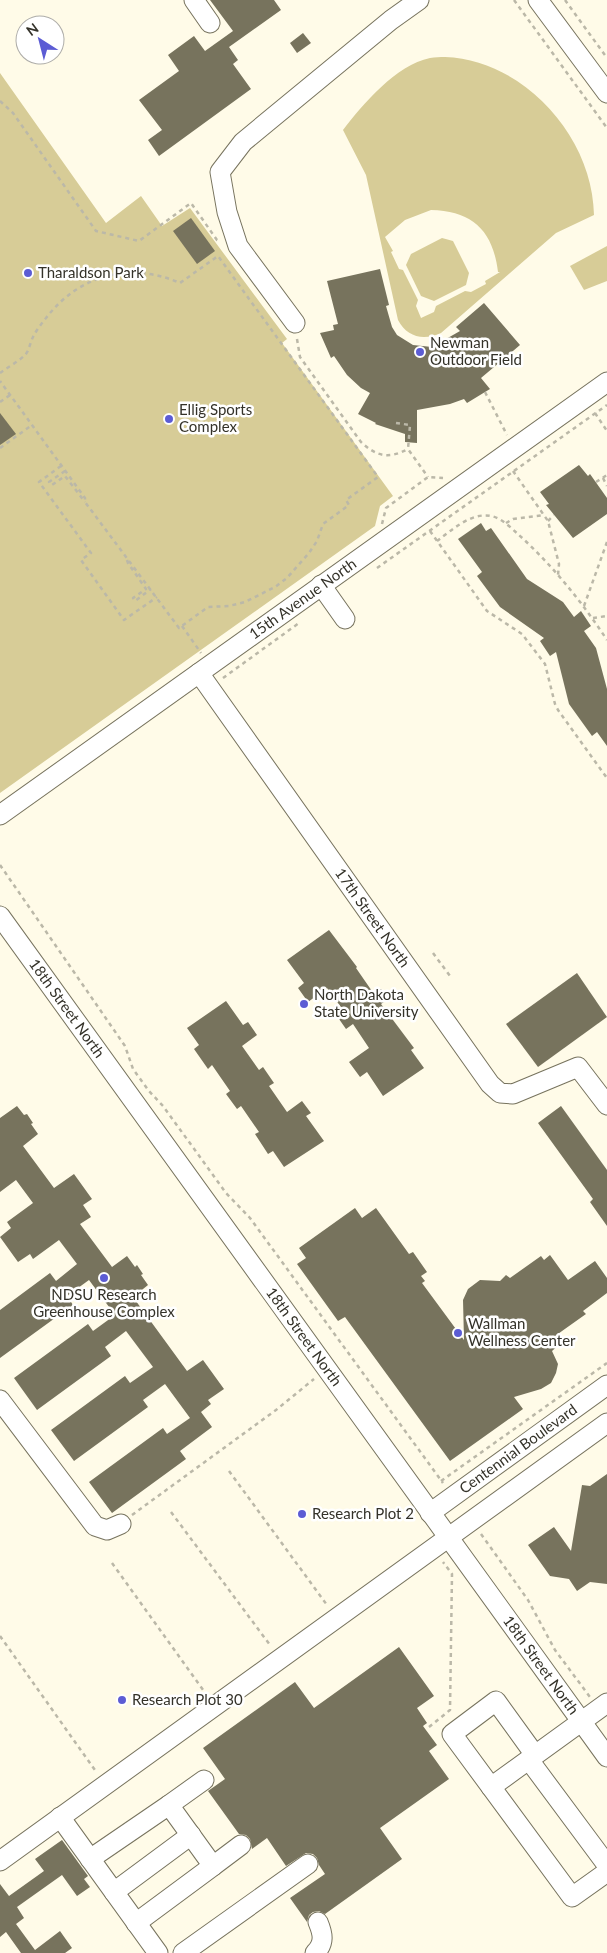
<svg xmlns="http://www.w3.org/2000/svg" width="607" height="1953" font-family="Lato,sans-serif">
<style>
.green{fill:#d7cc97;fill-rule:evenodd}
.building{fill:#77735d}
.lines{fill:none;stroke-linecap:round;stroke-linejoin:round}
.minor-casing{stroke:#77735e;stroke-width:21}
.path{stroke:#bbb8a8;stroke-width:2.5;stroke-dasharray:4 4;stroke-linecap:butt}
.minor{stroke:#fff;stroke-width:19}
.poi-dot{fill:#5c5cd4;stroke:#fff;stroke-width:2}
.labels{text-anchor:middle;stroke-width:5;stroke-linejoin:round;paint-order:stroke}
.poi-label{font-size:15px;fill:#343229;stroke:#fff;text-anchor:start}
.street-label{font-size:15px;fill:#343229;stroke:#fff}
</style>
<rect width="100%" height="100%" fill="#fffbe8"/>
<!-- green -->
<g class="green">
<path d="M445,57C524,60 593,137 594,215L556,233L441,333C423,341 407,337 398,320L366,175L343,130C363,104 396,65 430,58C435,57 440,57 445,57ZM431,210C473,211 493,231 498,272H500L485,281L486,284L471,292L465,291L436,306L434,312L421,318L416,306L418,300L403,270L399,269L391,252L393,251L385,237L405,220Z"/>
<path d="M0,73L106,223L141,196L162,226L190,208L287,339L282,343L393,496L380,506L375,526L0,793Z"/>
<path d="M442,238L453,241L469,273L466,285L434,301L421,296L406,265L411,254Z"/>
<path d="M607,246V281L584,290L570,266Z"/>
</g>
<!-- building -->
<g class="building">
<path d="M210,0H274L281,10L229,47L238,60L233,64L251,89L159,156L148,140L162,130L139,100L179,71L168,55L194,36L205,51L233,31Z"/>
<path d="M303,33L311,43L297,53L290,43Z"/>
<path d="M191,218L215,251L197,264L173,231Z"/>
<path d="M380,269L389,305L386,306L392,327L397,335L413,345L432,347L460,331L456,327L484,303L520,345L481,378L490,389L485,392L467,403L464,399L450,404L417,410V443L405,442V434L375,424L376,423L358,414L370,393L361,388L347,375L334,356L331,358L320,333L334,330L333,325L338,324L327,281Z"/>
<path d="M0,413L16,434L0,445Z"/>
<path d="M579,465L588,476L590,474L607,498V514L573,538L546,505L549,504L540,492Z"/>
<path d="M481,523L486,531L491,528L527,579L563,602L574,617L581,611L591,626L584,631L596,648L607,689V746L597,732L592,736L569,704L556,652L550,656L540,641L544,638L500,607L477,576L482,572L458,539Z"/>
<path d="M329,930L357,967L356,968L374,994L381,989L388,999L381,1004L414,1048L411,1050L424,1068L383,1096L367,1072L360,1077L349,1062L369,1048L353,1024L346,1029L339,1019L346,1014L327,988L308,1002L298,988L304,983L287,960Z"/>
<path d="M577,973L607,1017L538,1067L506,1024Z"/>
<path d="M226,1001L243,1025L248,1022L257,1035L242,1046L259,1070L263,1067L274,1083L269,1086L287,1112L302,1101L311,1113L306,1116L324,1141L284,1167L273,1151L268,1154L255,1134L259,1132L241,1106L237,1109L226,1094L230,1091L212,1065L208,1069L194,1049L199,1045L187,1028Z"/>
<path d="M17,1106L24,1115L27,1114L33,1123L31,1124L38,1134L23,1146L54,1188L74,1174L92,1199L83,1205L91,1217L80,1224L112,1267L127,1256L135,1267L137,1265L143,1274L141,1275L148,1285L133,1297L187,1371L203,1360L224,1389L208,1400L211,1404L201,1412L212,1427L180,1451L186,1459L112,1513L89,1482L163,1428L167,1434L190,1418L165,1384L143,1400L148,1407L74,1461L51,1430L125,1376L130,1383L153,1367L126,1331L105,1347L111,1356L37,1410L14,1378L88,1324L93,1331L115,1315L89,1280L67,1296L73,1305L0,1358V1310L50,1273L56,1281L77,1264L59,1240L33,1259L30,1254L18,1262L0,1237L11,1228L7,1222L33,1203L16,1180L0,1192V1118Z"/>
<path d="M561,1106L607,1170V1226L590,1202L593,1199L538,1123Z"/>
<path d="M355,1208L362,1218L376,1208L409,1254L413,1252L427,1272L421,1276L425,1281L422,1283L464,1340L463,1300L468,1289L480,1280L500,1281L506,1275L510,1278L541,1256L544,1260L550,1255L568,1280L595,1261L607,1278V1293L583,1311L586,1314L555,1336L560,1344L552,1351L558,1364L556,1373L551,1383L541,1389L514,1397L523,1409L450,1461L345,1317L338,1321L297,1264L306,1258L299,1248Z"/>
<path d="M607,1474V1584L590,1582L577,1591L569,1579L550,1576L528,1545L554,1527L571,1551L582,1485L590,1486Z"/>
<path d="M399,1647L434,1696L417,1708L427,1723L423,1726L437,1745L429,1751L449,1779L380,1828L402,1859L325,1914L319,1911L313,1912L309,1915L307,1922L290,1898L325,1874L319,1865L317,1858L313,1854L306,1853L286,1866L267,1838L252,1849L250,1839L246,1835L239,1834L208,1791L225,1779L203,1748L295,1682L314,1708Z"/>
<path d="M62,1840L88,1876L84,1879L90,1887L77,1896L62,1875L17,1907L24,1918L16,1924L35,1950L60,1931L72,1948L65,1953H21L6,1932L0,1937V1884L9,1896L44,1871L35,1859Z"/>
</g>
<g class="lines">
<defs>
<g id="minor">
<path d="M194,0L210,23"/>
<path d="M538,0L607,93"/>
<path d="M295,323L238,246L227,212L220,172L243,142L391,20L419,0"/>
<path d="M321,585L345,619"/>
<path id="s1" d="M199,673L490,1084L500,1093L513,1094L578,1067L607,1105"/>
<path id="s2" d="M0,815L607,382"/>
<path id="s3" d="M0,916L607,1757"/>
<path d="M0,1400L95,1526L107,1530L121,1524"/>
<path id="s4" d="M430,1513L607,1385"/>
<path d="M535,1755L496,1701L452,1734L572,1897L607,1872"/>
<path d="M529,1760L607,1865"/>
<path d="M491,1787L607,1703"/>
<path d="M169,1805L204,1780"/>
<path d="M60,1817L158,1953"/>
<path d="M90,1859L169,1805L213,1866L136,1923"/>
<path d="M0,1861L607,1423"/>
<path d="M213,1866L241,1845"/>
<path d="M114,1892L191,1835"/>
<path d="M183,1953L308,1864"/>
<path d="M315,1953C325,1943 323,1934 318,1922"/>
</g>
</defs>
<!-- minor casing -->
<use href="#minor" class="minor-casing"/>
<!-- path -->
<g class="path">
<path d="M514,0L607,128"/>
<path d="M565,0L607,58"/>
<path d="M0,101L13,113L96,231L139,241L191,203L217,240L220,241"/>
<path d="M297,339L300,357L361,442C377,457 389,459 408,449"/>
<path d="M0,373C8,367 18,362 25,355C29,351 30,343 33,337C36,331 41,324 46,318C79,275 130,261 180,283L218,256L378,477L346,500L349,505L323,524L317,541L309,553L287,578L275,587L245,602L229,606L208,607L179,628L85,502V498L0,381"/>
<path d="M485,392L507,435"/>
<path d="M0,402L10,395"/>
<path d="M595,413L607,431"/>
<path d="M396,423L410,425L408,449L428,477"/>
<path d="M0,448L32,425"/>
<path d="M61,466L39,482L91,553L81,560L124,620L157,597"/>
<path d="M65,471L49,482L52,485L65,476L85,502"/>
<path d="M513,471L548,521L559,564L558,575"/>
<path d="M603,478L607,486"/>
<path d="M596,482L607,475"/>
<path d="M548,521L554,515"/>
<path d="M506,523L513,519L544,515"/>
<path d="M382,524L386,508L428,477L443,478"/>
<path d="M430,531L487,611L522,634L545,664L555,704L558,710L607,778"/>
<path d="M437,541C452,530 471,512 491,516C502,518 511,528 519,535C553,566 582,602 607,640"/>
<path d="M127,560L128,563L146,589L133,598L135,601L151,589"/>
<path d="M377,568L607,405"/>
<path d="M584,606L607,542"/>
<path d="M593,618L607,616"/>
<path d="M182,626L201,653"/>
<path d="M223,678L299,623"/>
<path d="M0,865L125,1046L133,1069L149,1091L163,1106L226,1193L250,1218L443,1483"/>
<path d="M433,953L450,976"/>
<path d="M229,1471L327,1605"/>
<path d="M441,1481L607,1363"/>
<path d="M171,1512L270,1645"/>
<path d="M132,1515L276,1410L314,1379"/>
<path d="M481,1534L528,1600L555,1650L590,1697"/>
<path d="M112,1563L206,1694"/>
<path d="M0,1636L97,1773"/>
<path d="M429,1727L450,1710L452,1574L443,1562"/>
</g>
<!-- minor -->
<use href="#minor" class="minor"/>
</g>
<!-- markers -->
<g class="poi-dot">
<circle cx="28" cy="273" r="5"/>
<circle cx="420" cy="352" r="5"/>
<circle cx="169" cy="419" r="5"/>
<circle cx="304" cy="1004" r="5"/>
<circle cx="104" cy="1278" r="5"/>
<circle cx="458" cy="1333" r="5"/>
<circle cx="302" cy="1514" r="5"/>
<circle cx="122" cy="1700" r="5"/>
</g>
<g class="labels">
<!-- poi labels -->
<g class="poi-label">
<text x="38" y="278">Tharaldson Park</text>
<text x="430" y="348">Newman<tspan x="430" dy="17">Outdoor Field</tspan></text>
<text x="179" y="415">Ellig Sports<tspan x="179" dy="17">Complex</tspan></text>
<text x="314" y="1000">North Dakota<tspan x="314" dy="17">State University</tspan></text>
<text x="104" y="1300" text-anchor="middle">NDSU Research<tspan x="104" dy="17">Greenhouse Complex</tspan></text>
<text x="468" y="1329">Wallman<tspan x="468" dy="17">Wellness Center</tspan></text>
<text x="312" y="1519">Research Plot 2</text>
<text x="132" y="1705">Research Plot 30</text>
</g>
<!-- street labels -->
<g class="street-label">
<text dy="5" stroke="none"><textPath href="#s2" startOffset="372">15th Avenue North</textPath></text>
<text dy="5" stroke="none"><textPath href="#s1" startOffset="300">17th Street North</textPath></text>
<text dy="5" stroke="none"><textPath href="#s3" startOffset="114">18th Street North</textPath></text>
<text dy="5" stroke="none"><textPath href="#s3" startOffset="519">18th Street North</textPath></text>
<text dy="5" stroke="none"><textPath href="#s4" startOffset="109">Centennial Boulevard</textPath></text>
<text dy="5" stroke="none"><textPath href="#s3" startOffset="924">18th Street North</textPath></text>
</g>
</g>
<!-- north arrow -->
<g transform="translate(40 40) rotate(324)"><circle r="24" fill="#ffffff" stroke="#aeada9"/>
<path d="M0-4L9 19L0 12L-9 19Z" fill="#5c5cd4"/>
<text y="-8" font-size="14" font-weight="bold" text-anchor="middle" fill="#343229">N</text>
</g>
</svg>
